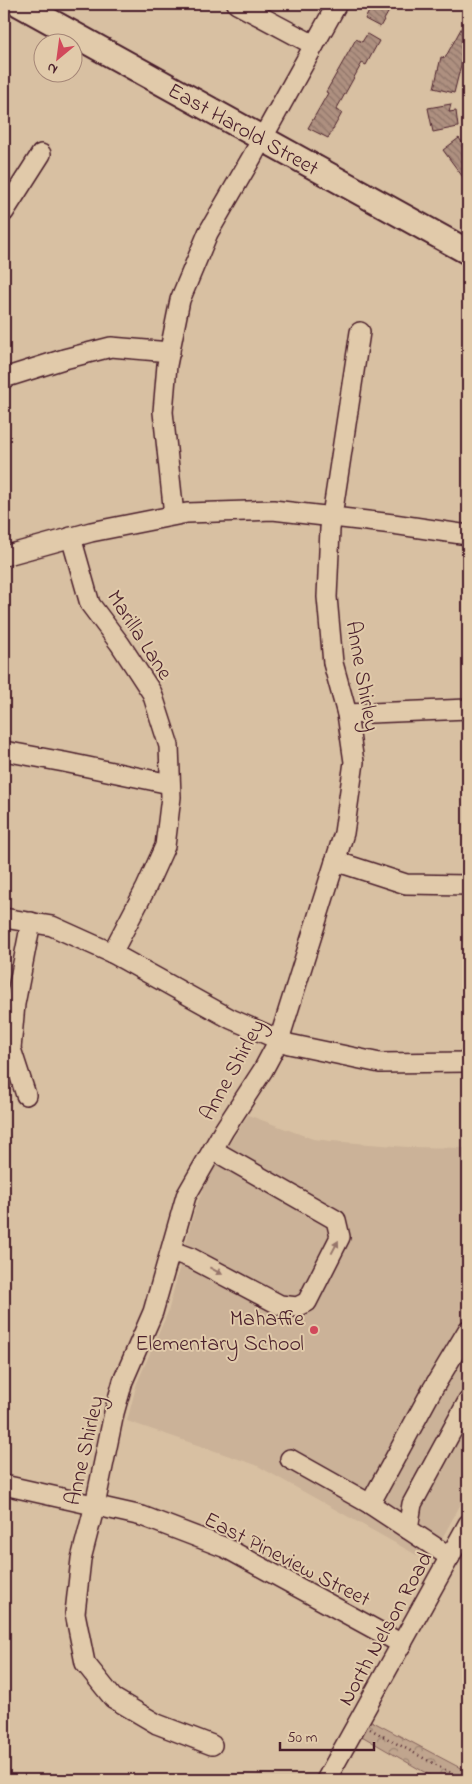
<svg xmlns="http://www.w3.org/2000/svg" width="472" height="1784" font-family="'Indie Flower',sans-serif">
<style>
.built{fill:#cbb298}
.park{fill:url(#park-crowns);stroke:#85625c}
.building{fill:url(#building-back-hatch);stroke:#4a1f2b}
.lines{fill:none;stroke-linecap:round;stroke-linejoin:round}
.minor-casing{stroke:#4a1f2b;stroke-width:22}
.major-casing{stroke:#4a1f2b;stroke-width:28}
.path{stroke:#4a1f2b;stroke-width:2.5;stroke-dasharray:1 4;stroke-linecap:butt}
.minor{stroke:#e1caaa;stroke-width:19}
.major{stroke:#e1caaa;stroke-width:24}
.oneway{fill:#96746a}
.poi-dot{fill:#d1495b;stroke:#e1caaa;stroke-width:2}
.labels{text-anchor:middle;stroke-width:4;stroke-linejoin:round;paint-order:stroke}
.street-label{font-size:22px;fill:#4a1f2b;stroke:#e1caaa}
.poi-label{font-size:22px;fill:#4a1f2b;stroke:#e1caaa;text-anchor:end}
</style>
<defs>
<pattern id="park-crowns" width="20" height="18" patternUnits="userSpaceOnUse" patternTransform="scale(1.25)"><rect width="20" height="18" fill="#c0a58e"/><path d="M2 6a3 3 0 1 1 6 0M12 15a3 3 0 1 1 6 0" fill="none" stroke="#9e8674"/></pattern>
<pattern id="building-back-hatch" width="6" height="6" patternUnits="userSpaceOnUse" patternTransform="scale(1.25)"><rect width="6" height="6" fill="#ae9080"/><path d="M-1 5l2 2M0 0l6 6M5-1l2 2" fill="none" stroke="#907569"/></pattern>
</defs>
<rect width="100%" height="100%" fill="#d8c0a2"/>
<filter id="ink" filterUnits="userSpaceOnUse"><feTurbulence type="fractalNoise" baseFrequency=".02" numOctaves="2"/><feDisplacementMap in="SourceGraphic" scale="10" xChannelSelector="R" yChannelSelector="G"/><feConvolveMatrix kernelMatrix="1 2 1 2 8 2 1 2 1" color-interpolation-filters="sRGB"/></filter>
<g filter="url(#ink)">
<!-- built -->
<path class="built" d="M248,1115L313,1139L331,1141L408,1147L468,1148V1491L429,1562L256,1465L127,1421L137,1383L168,1312L194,1212L205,1184L215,1166Z"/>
<!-- park -->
<path class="park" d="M362,1716L468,1772V1780H438L353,1731Z"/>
<!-- building -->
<g class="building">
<path d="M373,4H393L380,27L365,19Z"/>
<path d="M468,16V56L464,53L454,93L434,88L441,57L445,58Z"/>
<path d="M367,34L379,41L366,65L362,63L336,110L342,113L328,138L308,128L328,93L326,92L356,39L362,42Z"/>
<path d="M451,104L449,112L456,111L458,127L433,132L428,108Z"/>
<path d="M459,138L468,151V184L443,150Z"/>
</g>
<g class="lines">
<defs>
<g id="minor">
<path d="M237,4L314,45"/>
<path d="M4,212L41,154"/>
<path d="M4,378L64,359L111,347L170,352"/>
<path d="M174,515L163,412L167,365L180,300L208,233L252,157L337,4"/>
<path d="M71,537L90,604L120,644L152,693L169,746L171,797L165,846L146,888L112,953"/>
<path d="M4,556L91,532L187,513L273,510L393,524L468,535"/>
<path d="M347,714L468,709"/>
<path d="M4,751L64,762L170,784"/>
<path d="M335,861L406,884L468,885"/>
<path d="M4,918L52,926L112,953L231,1019L289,1044L380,1063L468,1062"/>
<path d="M26,1095L11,1049L15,1004L31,922"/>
<path d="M172,1251L191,1258L280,1305L297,1307L307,1302L340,1237L336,1220L213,1150"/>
<path d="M290,1459L370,1504L450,1557"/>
<path d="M4,1485L142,1516L226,1548L402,1644"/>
<path d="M370,1504L432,1390L468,1330"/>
<path d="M408,1529L412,1504L468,1401"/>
<path d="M212,1745L157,1724L113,1698L85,1663L75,1613L81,1559L95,1505L114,1413L123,1381L153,1312L186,1196L224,1130L263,1070L279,1040L344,833L354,762L347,714L333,663L327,597L330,529L360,332"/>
<path d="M326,1780L468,1524"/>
</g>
<path id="major" d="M19,4L468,252"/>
</defs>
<!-- minor casing -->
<use href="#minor" class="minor-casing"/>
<!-- major casing -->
<use href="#major" class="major-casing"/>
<!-- path -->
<path class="path" d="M370,1729L464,1780"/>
<!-- minor -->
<use href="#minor" class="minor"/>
<!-- major -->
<use href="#major" class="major"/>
</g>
<!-- one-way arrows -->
<defs><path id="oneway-solid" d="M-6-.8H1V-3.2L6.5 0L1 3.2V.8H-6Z" transform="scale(1.25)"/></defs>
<g class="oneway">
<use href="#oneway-solid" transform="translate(335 1247) rotate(-62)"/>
<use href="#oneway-solid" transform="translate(216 1271) rotate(28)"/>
</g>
</g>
<!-- markers -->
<circle class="poi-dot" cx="314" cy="1330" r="5"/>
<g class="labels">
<!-- street labels -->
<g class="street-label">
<text transform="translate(244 128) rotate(29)" y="8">East Harold Street</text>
<text transform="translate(141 634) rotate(57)" y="8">Marilla Lane</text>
<text transform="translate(364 676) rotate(80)" y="8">Anne Shirley</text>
<text transform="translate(231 1069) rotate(-61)" y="8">Anne Shirley</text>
<text transform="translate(83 1450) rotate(-77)" y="8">Anne Shirley</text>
<text transform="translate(288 1558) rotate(27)" y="8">East Pineview Street</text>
<text transform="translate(384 1628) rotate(-61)" y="8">North Nelson Road</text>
</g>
<!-- poi labels -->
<g class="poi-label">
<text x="304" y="1325">Mahaffie<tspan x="304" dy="25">Elementary School</tspan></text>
</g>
</g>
<!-- margin -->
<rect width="472" height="1784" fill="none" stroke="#e1caaa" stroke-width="20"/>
<rect x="10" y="10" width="452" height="1764" fill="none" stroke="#4a1f2b" stroke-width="2" filter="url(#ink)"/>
<!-- north arrow -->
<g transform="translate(58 58) rotate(209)"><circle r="24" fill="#e1caaa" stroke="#a58677"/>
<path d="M0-4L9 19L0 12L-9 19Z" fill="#d1495b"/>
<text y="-8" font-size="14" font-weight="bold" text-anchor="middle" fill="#4a1f2b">N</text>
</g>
<!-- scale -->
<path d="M280 1742v8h94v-8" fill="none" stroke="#4a1f2b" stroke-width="2.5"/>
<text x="287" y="1742" font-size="15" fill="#4a1f2b" stroke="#e1caaa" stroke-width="4" paint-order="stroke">50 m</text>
</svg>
